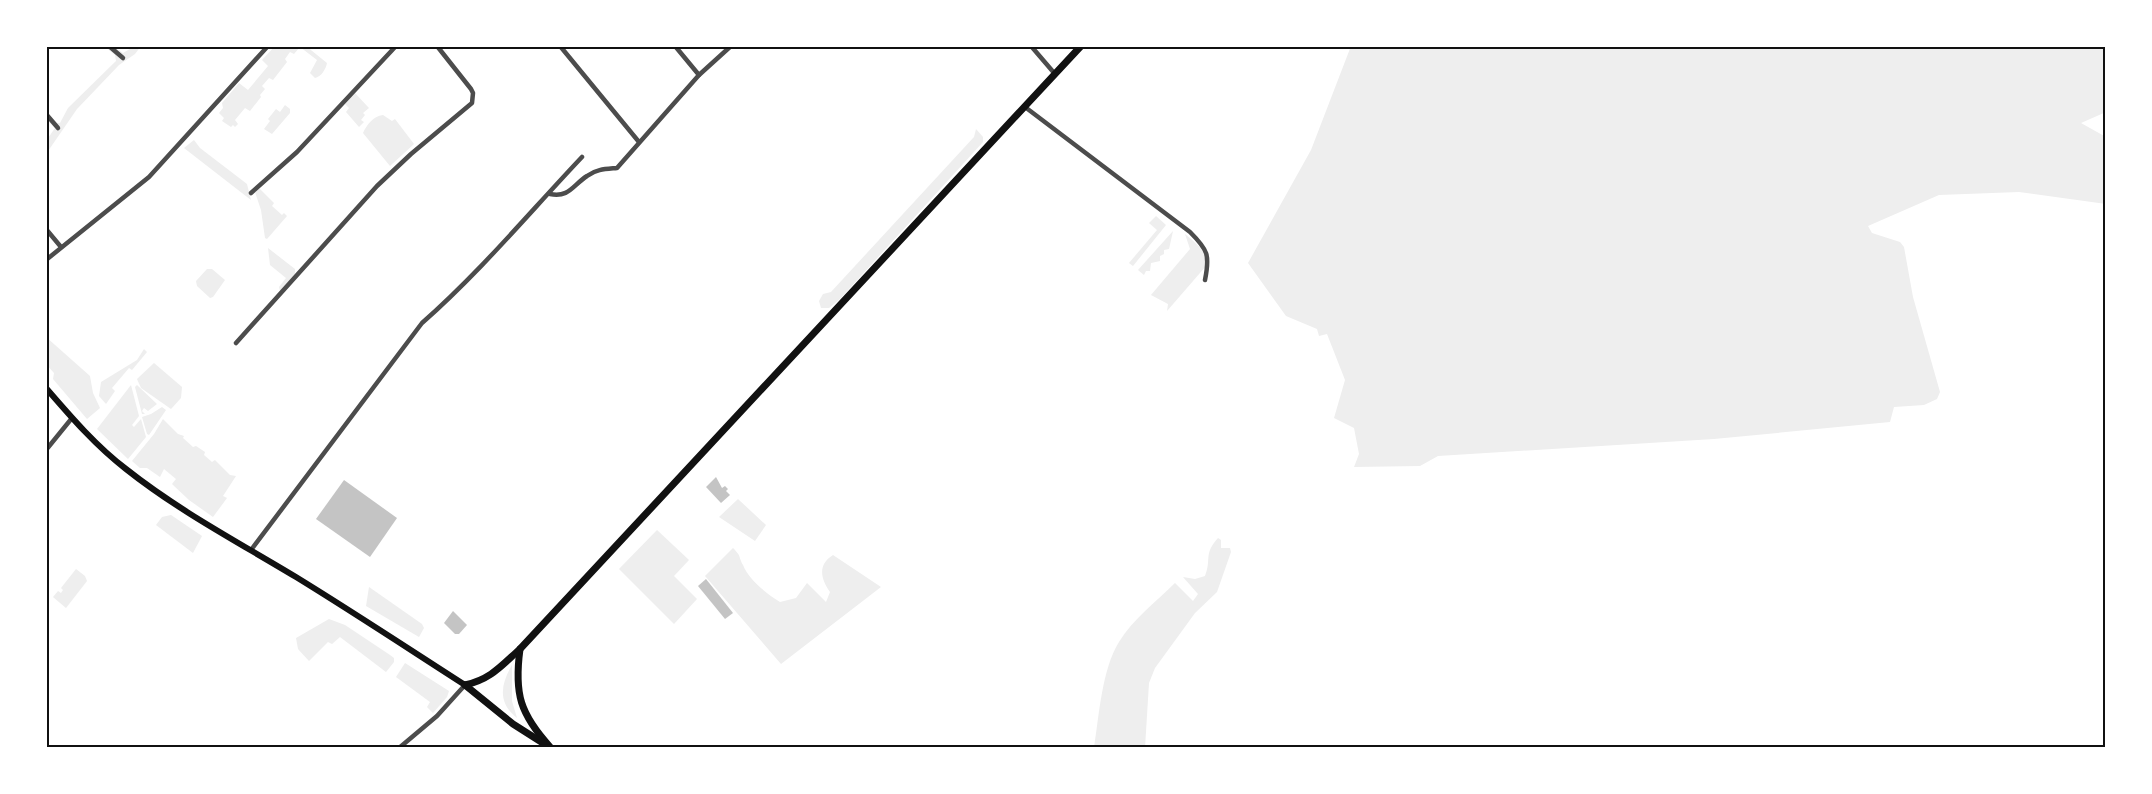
<svg xmlns="http://www.w3.org/2000/svg" width="2152" height="794" font-family="Raleway,sans-serif">
<style>
.green{fill:#eee}
.building{fill:#c4c4c4}
.lines{fill:none;stroke-linecap:round;stroke-linejoin:round}
.minor{stroke:#4c4c4c;stroke-width:4.5}
.secondary{stroke:#111;stroke-width:6}
.primary{stroke:#111;stroke-width:7}
.neatline{fill:none;stroke:#111;stroke-width:2}
</style>
<rect width="100%" height="100%" fill="#fff"/>
<!-- green -->
<g class="green">
<path d="M104,46H113L123,53L135,46H141L135,54L119,65L77,109L46,154V141L55,128L46,119V111L57,123H60L68,108L116,61L115,55Z"/>
<path d="M275,46H306L327,63C326,69 321,77 315,78L310,73L317,60L300,47L294,54L290,52L285,59L287,62L273,80L269,78L262,86L265,89L260,95L261,97L250,111L245,108L235,120L238,124L235,127L233,125L231,127L222,121L224,118L219,113L223,108L222,103L239,83L248,90L268,66L262,60Z"/>
<path d="M1351,46H2106V112L2081,123L2106,137V204L2019,192L1939,195L1868,226L1872,233L1900,242L1904,247L1913,297L1940,392L1937,399L1924,405L1894,407L1890,422L1714,439L1438,456L1420,466L1354,467L1359,454L1354,428L1334,418L1345,380L1327,334L1319,336L1317,329L1286,316L1248,263L1311,150Z"/>
<path d="M354,92L369,108L363,113L365,115L361,120L364,122L359,127L346,112L349,108L345,104Z"/>
<path d="M285,105L290,109V113L272,134L264,129L270,121L268,119L276,109L280,112Z"/>
<path d="M383,115L392,121L395,119L414,144L390,166L363,133C366,126 373,116 383,115Z"/>
<path d="M976,129L983,137V142L839,300L829,308H821L819,301L823,294L831,292L974,137Z"/>
<path d="M194,140L200,148L247,184L251,200L184,148Z"/>
<path d="M259,188L274,203L272,206L282,215L284,213L287,216L267,239L265,238L261,210L255,192Z"/>
<path d="M1156,216L1166,225L1133,266L1129,263L1157,230L1149,223Z"/>
<path d="M1173,231L1169,249L1164,250V254L1160,256V261L1151,263L1150,271H1146L1144,275L1138,270Z"/>
<path d="M1185,234C1197,244 1206,250 1206,266L1167,311L1168,304L1151,295L1190,249Z"/>
<path d="M268,248L295,269V274L280,291L279,287L286,278L270,265Z"/>
<path d="M207,269H212L225,280L213,297L210,298L197,286L196,281Z"/>
<path d="M46,337L90,376L93,393L100,408L87,419L53,379L54,373L46,364Z"/>
<path d="M144,349L147,352L132,370L129,368L112,388L115,391L106,404L99,396L101,382L137,360Z"/>
<path d="M154,363L182,387L181,398L171,409L141,388L137,379Z"/>
<path d="M131,385L139,416L132,425L134,427L141,419L146,437L128,459L97,429Z"/>
<path d="M137,385L157,404L148,411L144,408L142,411L145,414H142L135,387Z"/>
<path d="M162,407L166,410L164,413L149,435L147,434L142,417L151,414Z"/>
<path d="M163,419L178,434L184,436L183,438L193,447L196,446L205,452L204,455L212,462L215,460L230,475L236,476L223,496L227,498L213,517L189,500L172,484L176,479L164,469L160,477L147,468H140L132,461L154,434Z"/>
<path d="M738,499L766,525L755,541L719,517Z"/>
<path d="M171,515L202,536L193,553L156,525L162,517Z"/>
<path d="M657,530L689,560L674,576L697,599L674,624L619,569Z"/>
<path d="M1218,538L1221,540V548H1230L1231,552L1217,592L1195,613L1155,668L1149,683L1145,748H1094C1099,716 1102,669 1119,642C1132,620 1157,601 1175,583L1193,601L1198,594L1183,577L1195,579L1205,576C1212,558 1203,555 1218,538Z"/>
<path d="M733,548C742,557 738,556 743,565C749,580 767,594 780,602L796,598L807,583L826,602L830,592C821,579 817,565 833,555L881,587L781,664L705,576Z"/>
<path d="M76,569L85,576L87,581L66,608L53,597L58,591L61,593L63,590L61,588Z"/>
<path d="M369,587L422,624L424,628L419,637L366,606Z"/>
<path d="M329,619L345,625L390,655L394,658V662L386,672L340,637L332,644L328,642L309,661L298,649L296,638Z"/>
<path d="M405,663L449,691L447,697L433,713L427,707L430,702L396,677Z"/>
<path d="M512,665V701L517,718C497,702 501,684 512,665Z"/>
</g>
<!-- building -->
<g class="building">
<path d="M716,477L722,488L725,486L728,489L726,491L730,495L721,503L706,487Z"/>
<path d="M344,480L397,518L370,557L316,519Z"/>
<path d="M706,579L733,613L725,619L698,586Z"/>
<path d="M453,611L467,625L459,634H455L444,623Z"/>
</g>
<g class="lines">
<!-- minor -->
<g class="minor">
<path d="M109,46L123,58"/>
<path d="M560,46L639,142"/>
<path d="M675,46L699,75"/>
<path d="M1031,46L1055,74"/>
<path d="M1025,107L1190,232C1208,250 1210,255 1205,280"/>
<path d="M46,114L58,128"/>
<path d="M251,193L297,152L396,46"/>
<path d="M550,194C569,198 573,185 587,176C596,169 607,169 617,168L699,75L731,46"/>
<path d="M46,229L61,247"/>
<path d="M46,260L149,177L268,46"/>
<path d="M236,343L377,186L411,154L472,103L473,93L471,89L437,46"/>
<path d="M46,450L72,418"/>
<path d="M251,550L422,323C480,272 529,213 582,157"/>
<path d="M399,748L437,716L465,685"/>
</g>
<!-- secondary -->
<path class="secondary" d="M46,388C71,417 96,446 126,469C179,511 238,542 296,577C353,612 409,649 465,685"/>
<!-- primary -->
<g class="primary">
<path d="M520,649C514,694 520,714 551,748"/>
<path d="M465,685C491,679 501,666 520,649L1081,46"/>
<path d="M465,685L513,724L546,745"/>
</g>
</g>
<!-- border -->
<rect width="2152" height="794" fill="none" stroke="#ffffff" stroke-width="95"/>
<rect x="48" y="48" width="2056" height="698" class="neatline"/>
</svg>
